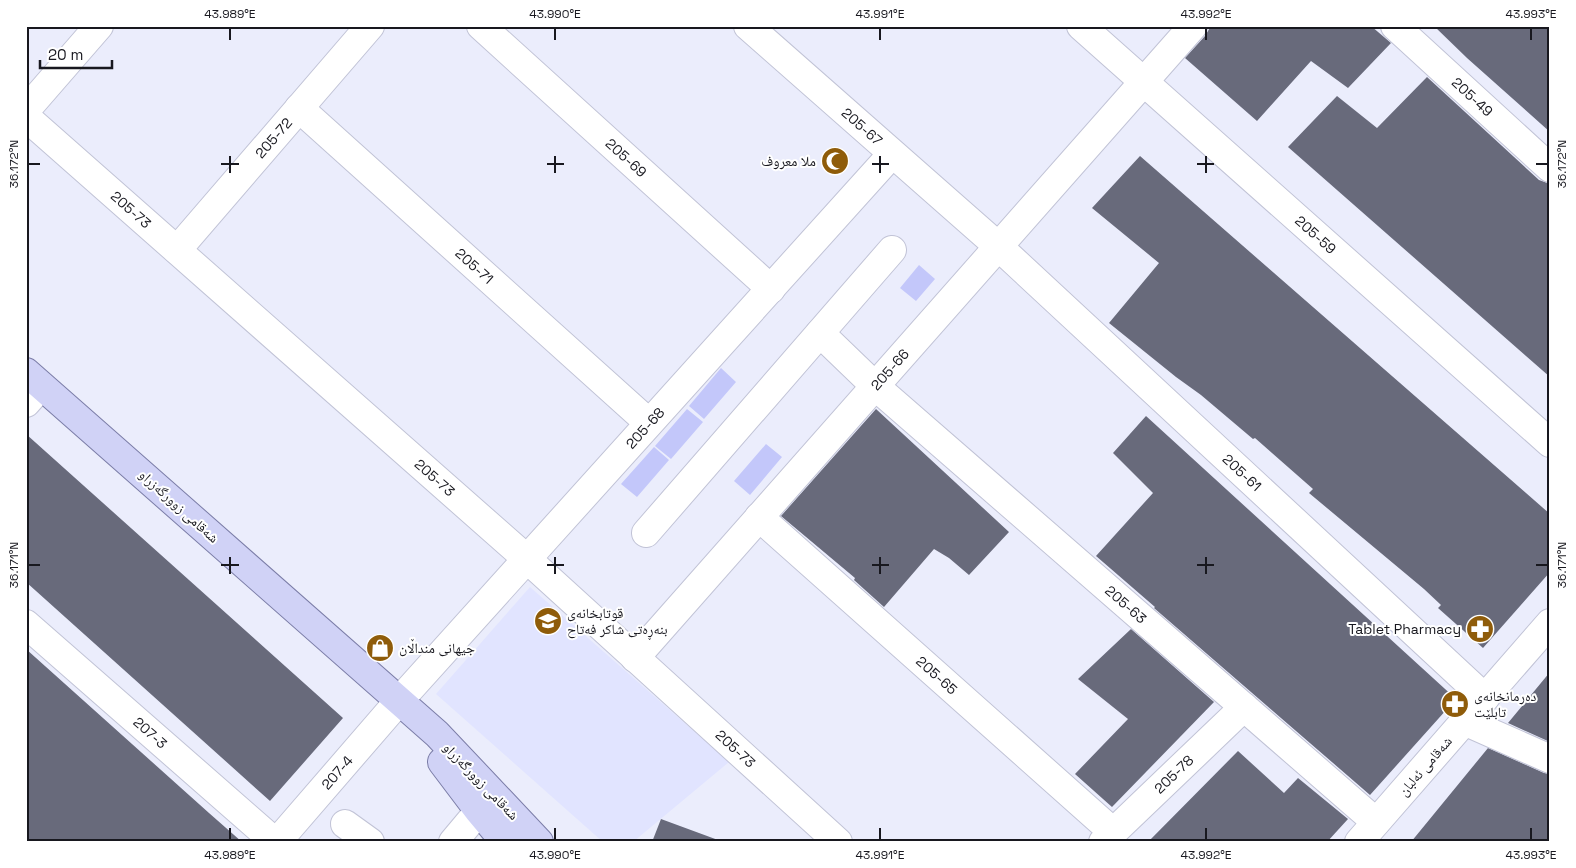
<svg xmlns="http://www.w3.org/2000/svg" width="1576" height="868" viewBox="0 0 1576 868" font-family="'Space Grotesk','Noto Naskh Arabic',sans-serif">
<rect width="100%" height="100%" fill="#ebedfc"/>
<path fill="#e1e4ff" d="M530 587 729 762 633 842H603L436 694Z"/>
<path fill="#c3c7fa" d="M919 265 935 279 916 301 900 288Z
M721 368 736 382 704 419 689 406Z
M687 409 703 422 671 459 655 446Z
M766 444 782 457 750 495 734 481Z
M654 447 669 460 637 497 621 484Z"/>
<path fill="#686a7b" d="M1211 26H1371L1391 43 1348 88 1311 61 1257 121 1185 58 1205 36Z
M1434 26H1550V132L1467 58Z
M1427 77 1539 180 1550 184V377L1288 147 1337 96 1377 128Z
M1140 156 1550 514V572L1483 648 1438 608 1441 605 1424 589 1309 493 1313 489 1255 438 1253 439 1201 395 1176 377 1109 323 1159 263 1092 208Z
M876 409 1009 532 969 575 949 558 934 549 884 607 854 580 855 578 781 516Z
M1146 416 1456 699 1370 795 1154 608 1155 607 1096 556 1153 493 1113 453Z
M26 434 343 718 270 801 26 582Z
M1131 629 1214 702 1112 807 1075 774 1128 719 1078 679Z
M26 649 209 813 242 842H26Z
M1550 672V742L1508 723Z
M1488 748 1544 773 1550 774V842H1411Z
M1238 751 1284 793 1298 778 1348 819 1327 842H1148Z
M661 819 718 840 717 842H652Z"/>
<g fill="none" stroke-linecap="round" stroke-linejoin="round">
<g stroke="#c1c3d6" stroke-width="30">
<g id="minor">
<path id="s1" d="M481 26 771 289"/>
<path id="s2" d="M748 26 999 247 1485 698"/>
<path id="s3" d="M1081 26 1550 443"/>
<path id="s4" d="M1395 26 1550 168"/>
<path id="s5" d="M299 108 649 423"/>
<path d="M26 110 99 26"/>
<path id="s6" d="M26 117 527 559 838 842"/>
<path id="s7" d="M177 250 370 26"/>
<path id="s8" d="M820 333 875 386 1376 822"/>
<path d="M26 403 41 386"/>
<path id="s9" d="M759 517 1113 832"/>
<path d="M646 533 892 250"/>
<path id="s10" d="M26 624 275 842"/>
<path id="s11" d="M635 658 1193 26"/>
<path d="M1464 721 1550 759"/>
<path d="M345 824 370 842"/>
<path id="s12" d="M277 842 398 702 892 154"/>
<path d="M453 842 479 811"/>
<path id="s13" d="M1103 842 1244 707"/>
<path d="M1359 842 1550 623"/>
</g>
</g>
<g stroke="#7b7da7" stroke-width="30">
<path id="major" d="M26 372 437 734 539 842
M442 762 479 811 505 842"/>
</g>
<use href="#minor" stroke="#fff" stroke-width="28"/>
<use href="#major" stroke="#d0d2f6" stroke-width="28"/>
</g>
<path fill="none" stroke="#18181f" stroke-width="2" d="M230 28V40M555 28V40M880 28V40M1206 28V40M1531 28V40M230 156V173M555 156V173M880 156V173M1206 156V173M28 164H40M221 164H239M547 164H564M872 164H889M1197 164H1214M1536 164H1548M230 557V574M555 557V574M880 557V574M1206 557V574M28 565H40M221 565H239M547 565H564M872 565H889M1197 565H1214M1536 565H1548M230 828V840M555 828V840M880 828V840M1206 828V840M1531 828V840"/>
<defs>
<g id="mosque-disc" transform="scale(1.4375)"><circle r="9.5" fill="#8f5c0a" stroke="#fff"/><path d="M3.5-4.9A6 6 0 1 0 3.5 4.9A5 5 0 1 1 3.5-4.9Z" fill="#fff"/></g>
<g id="school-disc" transform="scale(1.4375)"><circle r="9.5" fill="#8f5c0a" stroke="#fff"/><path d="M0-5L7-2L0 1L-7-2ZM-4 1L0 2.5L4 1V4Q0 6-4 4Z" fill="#fff"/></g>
<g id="pharmacy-disc" transform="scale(1.4375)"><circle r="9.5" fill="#8f5c0a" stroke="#fff"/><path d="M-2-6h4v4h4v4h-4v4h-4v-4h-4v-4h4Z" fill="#fff"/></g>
<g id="shop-disc" transform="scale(1.4375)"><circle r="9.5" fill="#8f5c0a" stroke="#fff"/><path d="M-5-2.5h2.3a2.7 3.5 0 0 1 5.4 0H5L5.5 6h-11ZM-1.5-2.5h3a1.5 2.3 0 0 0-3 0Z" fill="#fff"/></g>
</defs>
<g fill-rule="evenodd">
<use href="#mosque-disc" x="835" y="161"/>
<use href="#school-disc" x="548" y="621"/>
<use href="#pharmacy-disc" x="1480" y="629"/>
<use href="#shop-disc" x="380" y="648"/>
<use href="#pharmacy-disc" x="1455" y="704"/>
</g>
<g text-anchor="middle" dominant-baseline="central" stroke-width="4" stroke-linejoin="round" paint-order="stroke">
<g font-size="14" fill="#18181f" stroke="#fff">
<text stroke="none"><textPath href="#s4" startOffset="105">205-49</textPath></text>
<text stroke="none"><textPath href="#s2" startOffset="152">205-67</textPath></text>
<text stroke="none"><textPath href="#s7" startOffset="148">205-72</textPath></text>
<text stroke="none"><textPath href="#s1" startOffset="196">205-69</textPath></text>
<text stroke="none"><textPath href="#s6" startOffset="140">205-73</textPath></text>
<text stroke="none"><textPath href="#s3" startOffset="314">205-59</textPath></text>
<text stroke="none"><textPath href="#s5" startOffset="236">205-71</textPath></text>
<text stroke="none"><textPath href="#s11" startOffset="385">205-66</textPath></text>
<text stroke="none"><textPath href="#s12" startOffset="554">205-68</textPath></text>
<text stroke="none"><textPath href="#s2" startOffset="666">205-61</textPath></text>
<text stroke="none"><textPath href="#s6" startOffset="545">205-73</textPath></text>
<text transform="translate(179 506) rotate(42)">شەقامی زوورگەزراو</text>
<text stroke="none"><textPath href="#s8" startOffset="409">205-63</textPath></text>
<text stroke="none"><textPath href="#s9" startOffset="238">205-65</textPath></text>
<text stroke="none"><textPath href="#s10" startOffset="165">207-3</textPath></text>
<text stroke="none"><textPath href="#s6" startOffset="950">205-73</textPath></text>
<text transform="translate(1425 766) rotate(-49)">شەقامی ئەلبان</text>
<text stroke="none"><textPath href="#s12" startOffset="92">207-4</textPath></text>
<text stroke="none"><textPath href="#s13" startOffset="98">205-78</textPath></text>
<text transform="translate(481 781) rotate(46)">شەقامی زوورگەزراو</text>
</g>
<g font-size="14" fill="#18181f" stroke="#fff" text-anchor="start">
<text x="816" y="161" text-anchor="end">ملا معروف</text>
<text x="567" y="613">قوتابخانەی<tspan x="567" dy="16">بنەڕەتی شاكر فەتاح</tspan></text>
<text x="1461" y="629" text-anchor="end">Tablet Pharmacy</text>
<text x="399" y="648">جیهانی منداڵان</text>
<text x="1474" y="696">دەرمانخانەی<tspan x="1474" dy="16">تابلێت</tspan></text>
</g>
</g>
<rect width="1576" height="868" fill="none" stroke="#ffffff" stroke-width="55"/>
<path d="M40 60v8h72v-8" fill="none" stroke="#18181f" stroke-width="2.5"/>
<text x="48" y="60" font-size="15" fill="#18181f" stroke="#ffffff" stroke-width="4" paint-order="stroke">20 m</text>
<rect x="28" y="28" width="1520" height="812" fill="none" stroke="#18181f" stroke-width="2"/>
<g font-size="12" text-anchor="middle" fill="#18181f">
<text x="230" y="18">43.989°E</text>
<text x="555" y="18">43.990°E</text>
<text x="880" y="18">43.991°E</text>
<text x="1206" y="18">43.992°E</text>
<text x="1531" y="18">43.993°E</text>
<text transform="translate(14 164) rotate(-90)" y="4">36.172°N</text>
<text transform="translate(1562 164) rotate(-90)" y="4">36.172°N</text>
<text transform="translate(14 565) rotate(-90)" y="4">36.171°N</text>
<text transform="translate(1562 565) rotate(-90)" y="4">36.171°N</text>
<text x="230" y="859">43.989°E</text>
<text x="555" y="859">43.990°E</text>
<text x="880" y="859">43.991°E</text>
<text x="1206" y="859">43.992°E</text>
<text x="1531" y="859">43.993°E</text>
</g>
</svg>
